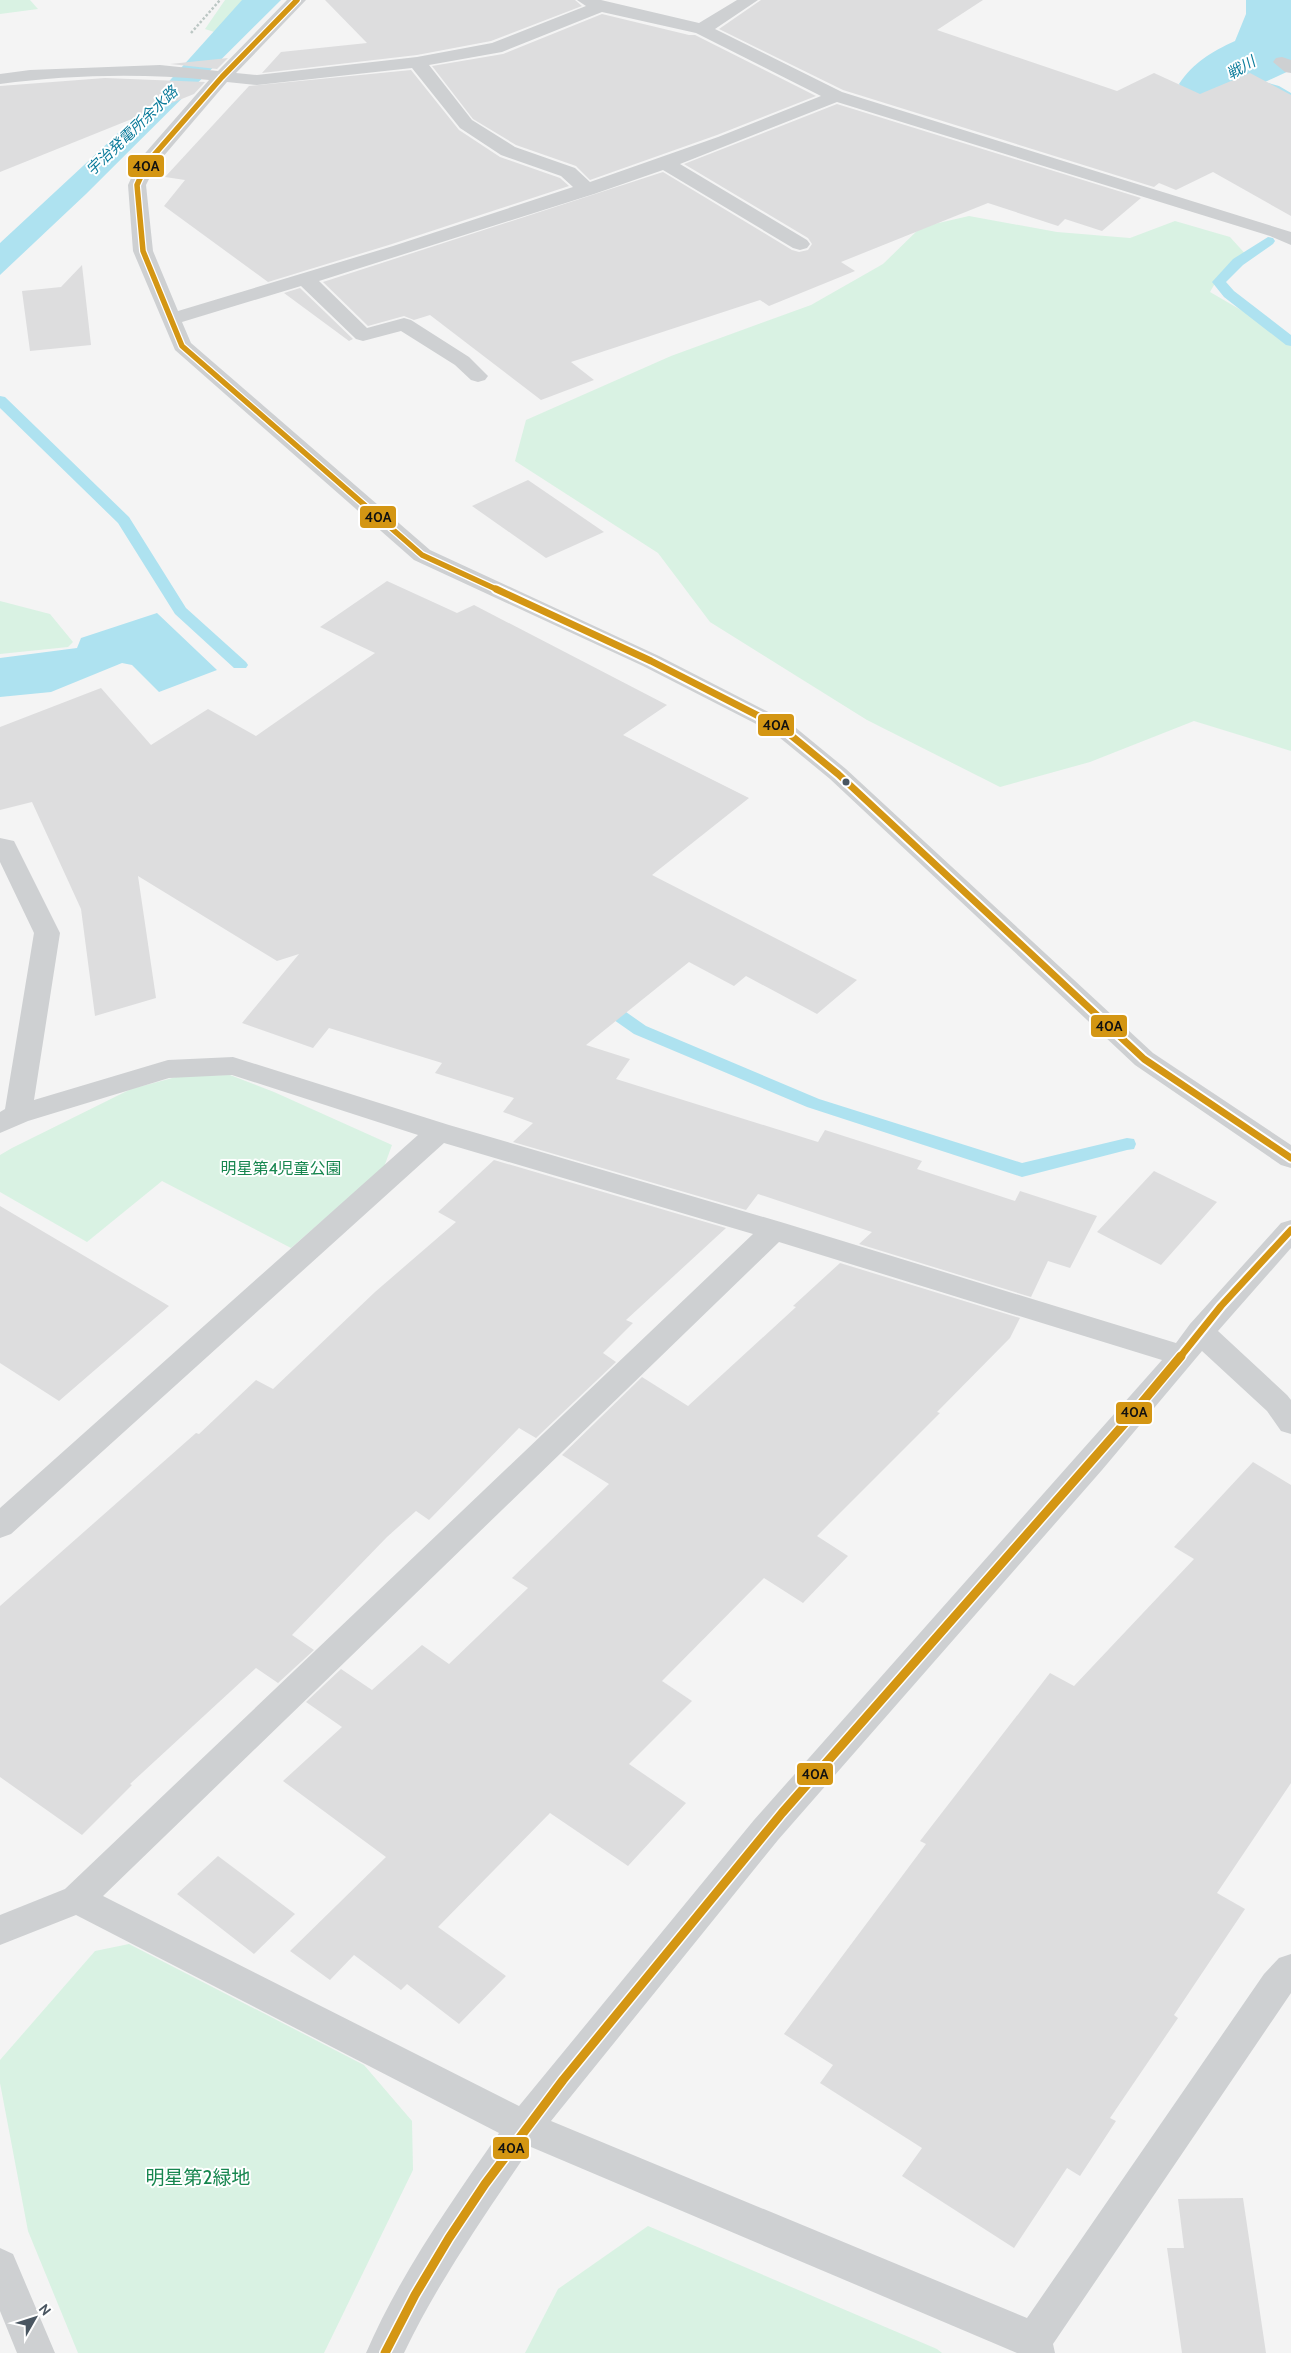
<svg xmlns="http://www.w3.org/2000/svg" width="1291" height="2353" viewBox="0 0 1291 2353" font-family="Cabin,'Noto Sans JP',sans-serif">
<rect width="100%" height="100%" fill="#f4f4f4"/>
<path fill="#d9f2e3" d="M0 0H30L38 9 0 14Z
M225 0H280L239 40 205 29Z
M969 216 1057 232 1130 238 1175 221 1230 237 1249 258 1218 278 1210 292 1291 339V751L1194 721 1090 762 1000 787 867 720 710 622 658 553 515 461 526 420 671 356 811 305 883 264 921 227Z
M0 601 50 614 73 642 68 647 0 654Z
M230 1075 274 1092 392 1145 384 1167 291 1248 162 1181 87 1242 0 1192V1155L12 1148 131 1089 180 1076Z
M129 1944 364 2065 412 2121 413 2170 324 2353H78L28 2231 0 2083V2060L95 1951Z
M648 2226 937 2349 942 2353H525L558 2289Z"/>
<path fill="#aee2f0" d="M242 0H281L86 194 0 275V243L111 140 163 88Z
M157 613 217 670 159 692 132 665 122 663 51 692 0 697V658L77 648 81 638Z"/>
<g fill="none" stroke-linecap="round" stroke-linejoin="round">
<path fill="#aee2f0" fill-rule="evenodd" d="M1268 237 1273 238 1275 241 1273 244 1243 265 1226 282 1234 291 1291 335V346L1286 345 1224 297 1212 282 1233 259Z
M0 396 5 397 129 517 186 608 246 662 248 665 246 668H234L175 614 118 523 0 408Z
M600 996 606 998 646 1026 819 1099 1022 1163 1127 1138 1134 1139 1136 1144 1134 1149 1127 1150 1022 1177 807 1107 634 1034 594 1006 591 1002 594 998Z"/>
<path fill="#aee2f0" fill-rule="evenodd" d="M1246 0H1291V70L1265 82 1279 86 1291 93V148L1264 141 1227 118 1203 111 1190 100 1179 84C1194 62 1211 52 1235 41L1246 14Z"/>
</g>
<path fill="#ddddde" d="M325 0H575L582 6 491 41 417 55 262 73 281 52 367 43Z
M761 0H983L937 30 1117 91 1154 73 1200 94 1250 73 1291 95V216L1213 172 1176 190 1159 183 1154 187 843 90 719 29Z
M602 14 689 35H695L816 96 717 135 590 180 576 166 516 145 473 119 432 66 503 54Z
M228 58 217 69 170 64Z
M411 70 459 130 500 157 560 178 569 186 392 244 268 282 164 206 185 180 165 177 249 86Z
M105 78 205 82 194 94 0 172V86Z
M837 104 1141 198 1102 231 1065 219 1058 226 988 203 841 262 855 271 769 306 760 300 571 362 594 380 541 400 430 315 414 320 404 316 368 326 323 282 663 172 792 250 799 252 808 250 812 244 808 238 684 164Z
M82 265 91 345 30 351 22 291 61 287Z
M300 288 353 339 349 341 284 293Z
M528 480 604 532 546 558 472 506Z
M387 581 457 613 474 605 667 705 623 735 749 798 652 875 857 980 817 1014 746 976 734 986 689 962 586 1045 630 1059 616 1079 818 1142 825 1130 922 1161 917 1169 1015 1201 1020 1191 1097 1216 1070 1268 1048 1261 1031 1297 859 1244 872 1232 758 1194 746 1210 513 1142 533 1123 503 1112 514 1098 435 1073 442 1063 329 1028 313 1048 242 1023 299 954 277 961 138 876 156 998 95 1016 81 909 32 802 0 810V727L101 688 151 745 208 709 256 736 375 653 320 627Z
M494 1160 726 1228 626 1320 633 1323 603 1353 616 1362 536 1438 519 1428 429 1520 416 1511 387 1537 292 1635 314 1650 278 1683 256 1668 130 1784 132 1785 82 1835 0 1777V1606L196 1433 199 1434 256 1380 273 1389 375 1292 456 1222 438 1212Z
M1154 1171 1217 1202 1161 1265 1097 1232Z
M0 1206 169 1306 59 1401 0 1363Z
M840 1263 1020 1318 1010 1338 937 1412 940 1413 817 1536 848 1556 803 1603 764 1578 662 1681 692 1701 629 1764 686 1803 628 1866 550 1813 438 1927 506 1976 459 2024 407 1984 401 1990 354 1955 330 1980 290 1951 386 1857 283 1781 342 1727 306 1702 341 1669 372 1690 422 1645 449 1664 528 1588 512 1578 609 1484 562 1455 642 1377 688 1406 796 1307 793 1306Z
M1253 1462 1291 1485V1783L1217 1893 1245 1909 1174 2015 1178 2018 1110 2118 1116 2121 1080 2176 1067 2168 1014 2248 902 2176 922 2148 820 2083 833 2065 784 2034 926 1844 920 1841 1050 1673 1074 1686 1194 1559 1174 1547Z
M218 1856 295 1914 254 1954 177 1894Z
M1243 2198 1266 2353H1182L1167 2248H1184L1178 2199Z"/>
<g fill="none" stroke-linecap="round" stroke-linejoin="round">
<path stroke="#bcc7c4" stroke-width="2.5" stroke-dasharray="2.5 2" stroke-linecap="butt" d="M191 33 220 0"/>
<path fill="#ced0d2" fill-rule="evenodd" d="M287 0H306L236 73 257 75 417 57 492 43 586 6 577 0H601L699 23 737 0H758L715 29 842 92 1291 232V245L1270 236 837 102 680 164 807 240 810 244 807 248 800 250 793 248 663 170 594 194 319 281 367 328 404 318 411 320 469 357 488 376 485 380 478 382 471 380 455 365 401 331 363 341 356 339 301 286 182 322 191 343 430 550 659 656 790 723 846 769 1153 1053 1291 1145V1168L1281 1165 1135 1065 830 779 774 733 643 666 414 560 175 350 133 251 128 185 140 159 209 80C140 73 69 75 0 84V74L30 70 160 65 218 71ZM602 12 696 33 821 96 718 137 590 182 575 168 515 147 472 120 429 65 502 52ZM412 68 460 128 501 155 561 176 573 187 393 246 178 311 153 251 146 185 156 165 227 82 257 85Z
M1282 57 1291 60V73L1285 72 1273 62 1276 58Z
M0 838 14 841 60 933 34 1100 168 1060 233 1057 449 1125 784 1223 1176 1343 1190 1324 1281 1223 1291 1220V1248L1218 1331 1287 1395 1291 1400V1434L1281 1431 1267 1411 1202 1351 1102 1470 778 1840 551 2121 1027 2318 1264 1974 1279 1958 1291 1954V1993L1053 2344 1055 2353H1017L531 2147C486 2213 439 2280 404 2353H366C400 2274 451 2203 499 2133L76 1915 0 1945V1915L65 1889 753 1234 444 1143 11 1534 0 1538V1508L418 1135 232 1075 169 1078 28 1121 0 1133V1112L5 1109 34 933 0 862ZM779 1242 1162 1360 754 1820 519 2106 103 1896Z
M0 2248 13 2254 55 2353H17L0 2311Z"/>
<g stroke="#fff" stroke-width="8">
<path id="bus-1-far2" d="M297 0 222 77 147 163 137 185 143 251 182 346 422 555 498 590"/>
</g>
<g stroke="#fff" stroke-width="11">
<path id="bus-1-far1" d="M496 589 651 661 782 728 838 774 1144 1059 1291 1158
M1180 1357 1221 1306 1291 1230"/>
</g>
<g stroke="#fff" stroke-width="12">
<path id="bus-1" d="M385 2353 415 2295 449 2238 485 2184 563 2080 782 1813 1124 1424 1181 1356"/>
</g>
<use href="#bus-1-far2" stroke="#d49613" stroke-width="5.5"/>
<use href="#bus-1-far1" stroke="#d49613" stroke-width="7"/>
<use href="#bus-1" stroke="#d49613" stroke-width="9"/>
</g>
<circle fill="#4a5661" stroke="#fff" stroke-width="2" cx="846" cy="782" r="4.5"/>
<g text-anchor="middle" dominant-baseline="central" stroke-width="4" stroke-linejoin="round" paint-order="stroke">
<g font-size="15" font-style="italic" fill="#0c7c9b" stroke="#fff">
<text transform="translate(1241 68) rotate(-30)">戦川</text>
<text transform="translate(132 131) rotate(-44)">宇治発電所余水路</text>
</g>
<g font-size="16" fill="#17864f" stroke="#fff">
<text x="281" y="1168">明星第4児童公園</text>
</g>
<g font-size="19" fill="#17864f" stroke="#fff">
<text x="198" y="2177">明星第2緑地</text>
</g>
</g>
<g stroke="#fff" stroke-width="2">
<rect x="127" y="154" width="38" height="24" rx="5" fill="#d49613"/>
<rect x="359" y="505" width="38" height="24" rx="5" fill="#d49613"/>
<rect x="757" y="713" width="38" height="24" rx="5" fill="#d49613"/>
<rect x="1090" y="1014" width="38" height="24" rx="5" fill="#d49613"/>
<rect x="1115" y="1401" width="38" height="24" rx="5" fill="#d49613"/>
<rect x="796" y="1762" width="38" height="24" rx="5" fill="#d49613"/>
<rect x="492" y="2136" width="38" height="24" rx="5" fill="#d49613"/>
</g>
<g font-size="14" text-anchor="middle" font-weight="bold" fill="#111">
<text x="146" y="171">40A</text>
<text x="378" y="522">40A</text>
<text x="776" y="730">40A</text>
<text x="1109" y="1031">40A</text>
<text x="1134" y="1417">40A</text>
<text x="815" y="1779">40A</text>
<text x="511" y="2153">40A</text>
</g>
<g transform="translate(35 2318) rotate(51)" stroke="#ffffff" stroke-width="4" paint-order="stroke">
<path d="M0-4L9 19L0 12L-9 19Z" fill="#4a5661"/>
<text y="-8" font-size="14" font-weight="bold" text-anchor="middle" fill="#4a5661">N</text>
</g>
</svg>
